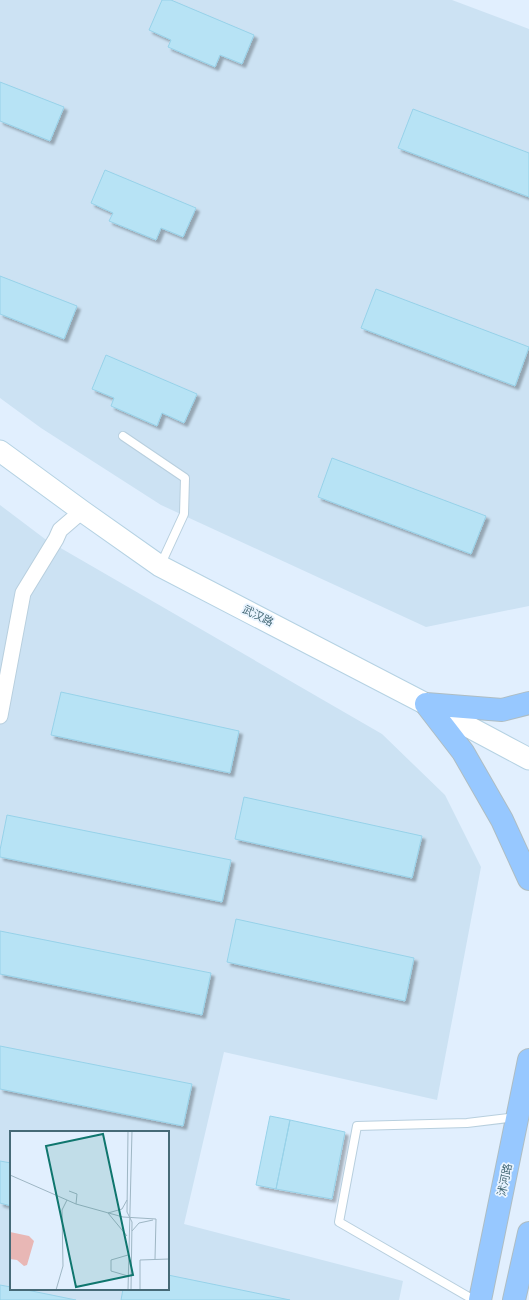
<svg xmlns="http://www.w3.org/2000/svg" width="529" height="1300" viewBox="0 0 529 1300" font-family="'Sofia Sans Condensed','Noto Sans SC',sans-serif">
<defs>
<filter id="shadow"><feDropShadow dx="3.5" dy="3.5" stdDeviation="1" flood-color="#0004"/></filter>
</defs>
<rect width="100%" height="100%" fill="#e1effe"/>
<path fill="#cce2f3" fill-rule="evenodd" d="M0 0H452L529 29V606L426 627 161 505 41 428 0 398Z
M0 505 45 539 382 734 445 795 481 867 437 1100 224 1052 184 1224 403 1281 399 1300H0ZM11 1132H168V1289H11Z"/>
<path fill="#b7e3f5" stroke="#97d2e9" filter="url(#shadow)" d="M162 0H171L254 35 242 64 220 55 215 67 168 47 171 40 149 30Z
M0 82 64 107 50 141 0 121Z
M413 109 529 153V197L398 148Z
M105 170 196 208 183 237 161 228 156 240 109 221 113 213 91 203Z
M0 276 77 306 64 339 0 314Z
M376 289 529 347 515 386 361 328Z
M106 355 197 394 184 423 162 413 157 426 111 406 114 398 92 389Z
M332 458 486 516 471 554 318 497Z
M61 692 239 731 230 773 51 735Z
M244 797 422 836 412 878 235 839Z
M7 815 231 860 222 902 0 857V850Z
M236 919 414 958 405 1001 227 962Z
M0 931 211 973 202 1015 0 974Z
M0 1046 192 1084 183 1126 0 1089Z
M270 1116 290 1120 276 1189 256 1185Z
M290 1120 345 1132 332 1199 276 1189Z
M0 1161 11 1163V1206L0 1203Z
M168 1275 290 1300H121L123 1289H168Z
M0 1285 11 1287V1289H22L76 1300H0Z"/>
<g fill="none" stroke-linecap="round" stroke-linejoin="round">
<g stroke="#b8cfde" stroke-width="10">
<path id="lane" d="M123 436 185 478 184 514 160 566
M474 1300 339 1222 357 1126 467 1123 517 1117"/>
</g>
<g stroke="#b8cfde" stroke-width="17">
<path id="street" d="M0 716 23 593 56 539 60 530 82 511"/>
</g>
<g stroke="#b5d2e3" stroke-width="23">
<path id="secondary" d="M0 451 82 511 160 566 426 704 529 759"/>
</g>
<g stroke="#aebdc3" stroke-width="24">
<path id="primary" d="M426 704 463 752 502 820 529 879
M426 704 502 710 529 703
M480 1300 529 1060
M514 1300 529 1233"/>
</g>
<use href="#lane" stroke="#fff" stroke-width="8"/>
<use href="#street" stroke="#fff" stroke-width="15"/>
<use href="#secondary" stroke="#fff" stroke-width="21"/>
<use href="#primary" stroke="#97c8ff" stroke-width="22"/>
</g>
<g text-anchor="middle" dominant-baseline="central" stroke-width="3.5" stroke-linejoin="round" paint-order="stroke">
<g font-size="11" fill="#466a77" stroke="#e9f4ff">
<text transform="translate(258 616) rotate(27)">武汉路</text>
<text transform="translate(505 1180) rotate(-78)">沭河路</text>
</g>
</g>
<g transform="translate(10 1131)">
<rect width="159" height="159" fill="#e1effe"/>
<path d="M0 101 19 105 24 110 17 134 14 135 7 129 0 128Z" fill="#e8b7b5"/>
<path fill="none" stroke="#9eb6c4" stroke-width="1" d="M118 0 117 81 122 91 121 159M0 44 66 73 113 86 146 88M59 60 67 63 66 73M98 82 117 105M98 82 112 78 117 69M122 100 129 92 143 89M118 124 101 129V140L118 145M145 128 146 88M46 159 53 135 52 79 57 69M118 159 122 0M130 159V129L159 128"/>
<path fill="#0f766e" fill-opacity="0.15" stroke="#0f766e" stroke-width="2" d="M93 3 123 144 66 156 36 15Z"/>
<rect width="159" height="159" fill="none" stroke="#466a77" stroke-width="2"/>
</g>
</svg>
